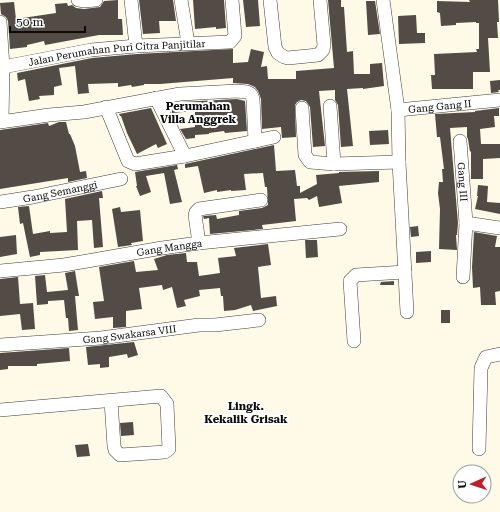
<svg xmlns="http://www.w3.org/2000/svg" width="500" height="512" viewBox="0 0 500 512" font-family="'Roboto Serif',serif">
<rect width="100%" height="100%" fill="#fffae7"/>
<path fill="#534b46" d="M118 0V19H122L123 35H99L45 45 44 41 27 45V47L10 49 8 21 6 17 1 14 0 3 14 2 16 19 56 13 55 4 67 3 68 6 72 5 76 8 84 9 100 7 104 1Z
M139 0H173L176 21H159L160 33 143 34Z
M193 0H224L226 28 216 29V27L195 29Z
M243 0H258L260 26 246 27Z
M328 0H341V7H344L347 52 353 51 354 74H370V64L382 63 384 86 363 89V88L347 89 353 146 341 147 338 105 335 100V90L319 91 325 146 313 147 310 107 306 101 301 100 297 102 295 105 296 137 282 138 281 127 262 129 261 99 258 91 255 87 248 84 233 83V78L160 84H144V85L132 87 131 85 118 87V83L88 84 89 93 78 94 75 66 59 68 62 85 54 87V95L39 96 40 99 29 101 25 79 18 81 17 73 92 58 137 54 233 49V63L248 62 251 49 264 52 261 67 267 66 268 79H296V71L334 68Z
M469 0H498L499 22H497L498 38H488L490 72H473V89H432L431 75H435L434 54 477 52 476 49H479V23H476V22L456 23V25L441 26 440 13 437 12V1L470 2Z
M366 1H375L380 34 368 35Z
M416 15 417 33H425V43L399 44 398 16Z
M500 80V90H498L499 92 491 93 490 81Z
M237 99 245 101 247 131 225 133 224 131 209 133V134L195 135V138L186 139 180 129 195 127V111L172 113V112L171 104 181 102Z
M151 108 167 144 158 148 156 144 137 154 127 133 121 116H120L119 114Z
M499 108V116H494L495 127 480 129 481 144H500V158L483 159V179H471V151L470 152 468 139 467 137V127L450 128 458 223 457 235H456L457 250 439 249 440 209 438 193 439 182H443L442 169H444L440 137H437L435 114 475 112V111Z
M59 122H66L69 134H70L75 146 80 172 86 171 87 178 68 182V178L0 189V130L48 123 49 126Z
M388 130 389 144 370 145 369 131Z
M274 145 276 171 295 170 297 186H300V193L317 184 316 175 339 173V172L379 171V182L339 186 342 203 319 207 317 196 309 200 307 198 294 199 296 221 262 225 263 229 210 234 209 218 204 219 203 216 216 215 217 219 239 215V211L262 208 268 205 267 187H265L263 173 244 174 246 190 231 191V190L217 192V190L204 193 198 166 185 168V164Z
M177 165 178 169 174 170 182 202 170 204 164 173 146 176 151 192 140 196 136 186H137L135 172Z
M478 185 488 186 487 202 500 203V214L475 209 478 196H477Z
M102 191 103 198H99L103 247 94 248 92 220 77 221 78 250 40 252V255L30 257 23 223 20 224 18 207 29 206 33 234 50 231V233L67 232 65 199Z
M120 207 121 212 140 210 143 241 131 243 132 245 118 247 112 209Z
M418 226 419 236 411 237 410 227Z
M474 232 497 236 495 247H500V291L495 292 496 305H481L480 287 473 288 472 267Z
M16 235 17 254 0 257V237Z
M305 240H317L318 257 306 258Z
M268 244 271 265 258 267 261 298 276 296 277 306 253 311 251 305 235 310 224 311 223 296H221L220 288 199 290 200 296 184 300 186 306 177 308 172 287 163 290 162 285 139 288 142 309 126 311V327L113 328V317L95 319 93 302 104 301 99 267 134 261 136 272 158 270 154 259 167 255 186 253 187 262H197L199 276 220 273 218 258 236 256 234 248Z
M431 251V262L416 263V252Z
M75 271 79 296H75L78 330 69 331 68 318H66L64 300 48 301V304L37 305 35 276 45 275 47 292 68 290 65 273Z
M18 277 20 304 33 303 35 329 22 330 20 314 0 316V279Z
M394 281V285H380L381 282Z
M441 310H450V323H441Z
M134 342 138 355 128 358 127 354 109 357V367L100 368V364L88 365 86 347Z
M69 348 70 361 37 364V366H8V369L0 370V353Z
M133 422 134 435 121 436 120 423Z
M88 444 90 456 77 457 75 445Z"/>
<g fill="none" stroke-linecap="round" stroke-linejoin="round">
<g stroke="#3d3d3d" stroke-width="14">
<g id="minor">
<path d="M78 0 83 1 96 0"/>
<path d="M131 0 136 46"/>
<path d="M181 0 188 43"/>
<path d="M270 0 275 47 278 53 284 57 288 58 318 55 323 50 324 45 320 0"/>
<path id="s1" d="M383 0 398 110 500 100"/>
<path d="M0 22 3 67 2 121"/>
<path id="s2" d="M3 67 91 50 136 46 230 42 235 36 232 0"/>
<path d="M156 98 185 156"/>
<path d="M330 106 334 164"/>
<path d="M106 107 128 161 135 164 185 156 274 137"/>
<path d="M302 108 305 155 310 162 334 164 399 162"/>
<path d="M398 110 399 162 407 312"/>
<path d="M0 122 49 115 84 112 180 94 237 91 247 92 251 94 253 99 255 141"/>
<path id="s3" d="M460 141 466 223 463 277"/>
<path id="s4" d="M0 202 33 197 121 179"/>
<path d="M466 223 500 228"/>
<path d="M199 243 195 215 196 212 199 209 261 200"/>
<path id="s5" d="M0 271 64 265 162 248 199 243 340 229"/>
<path d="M354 341 350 281 356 275 405 272"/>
<path id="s6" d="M0 345 101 338 199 325H215L259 320"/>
<path d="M0 410 161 396 167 404 169 449 165 452 120 455 115 450 114 446 111 401"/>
<path d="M479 449 481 368 486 357 500 354"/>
</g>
</g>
<use href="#minor" stroke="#fff" stroke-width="13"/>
</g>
<g text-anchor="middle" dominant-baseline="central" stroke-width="4" stroke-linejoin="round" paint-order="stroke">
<g font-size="10" fill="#0a0a0a" stroke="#fff">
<text stroke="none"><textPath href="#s2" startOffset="115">Jalan Perumahan Puri Citra Panjitilar</textPath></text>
<text stroke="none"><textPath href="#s1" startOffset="153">Gang Gang II</textPath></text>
<text stroke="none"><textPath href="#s3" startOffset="41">Gang III</textPath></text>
<text stroke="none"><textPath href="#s4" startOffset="61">Gang Semanggi</textPath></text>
<text stroke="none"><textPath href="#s5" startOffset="171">Gang Mangga</textPath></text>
<text stroke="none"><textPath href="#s6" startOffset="130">Gang Swakarsa VIII</textPath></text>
</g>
<g font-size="11" font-weight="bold" fill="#0a0a0a" stroke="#fff">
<text x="198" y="106">Perumahan<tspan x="198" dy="13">Villa Anggrek</tspan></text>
<text x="246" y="406">Lingk.<tspan x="246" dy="13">Kekalik Grisak</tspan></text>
</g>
</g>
<g transform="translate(472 484) rotate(267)"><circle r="19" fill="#ffffff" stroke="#9d9d9d"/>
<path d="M0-3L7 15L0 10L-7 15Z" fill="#be1f2b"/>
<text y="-6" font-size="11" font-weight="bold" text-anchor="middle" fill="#0a0a0a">U</text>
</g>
<path d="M10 26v6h75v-6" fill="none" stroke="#0a0a0a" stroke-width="2"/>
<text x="16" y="26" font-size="12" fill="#0a0a0a" stroke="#ffffff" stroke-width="3" paint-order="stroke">50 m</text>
</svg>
